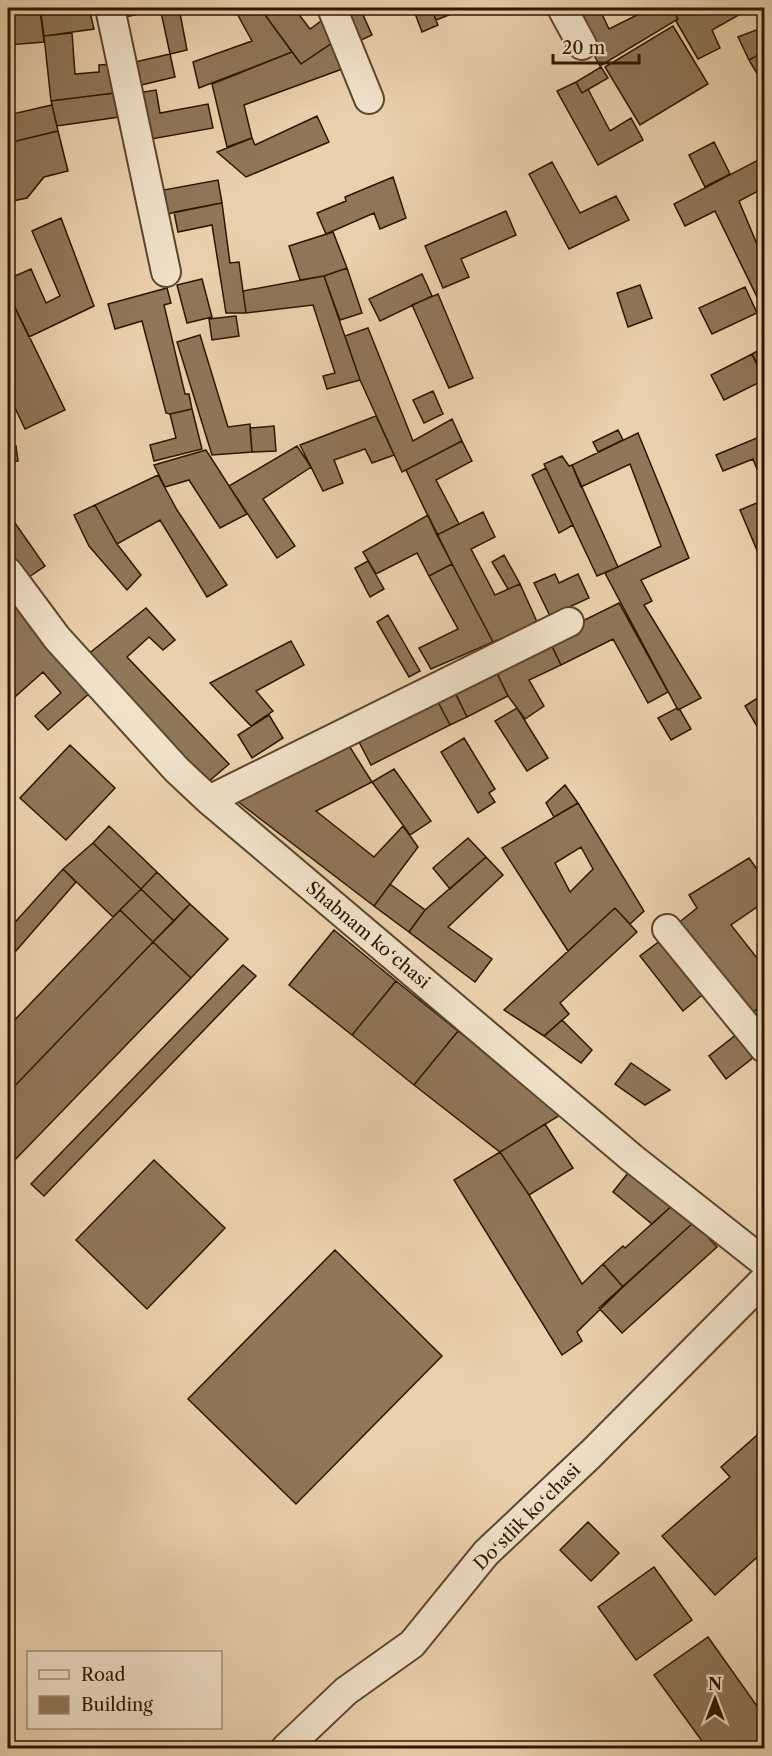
<svg xmlns="http://www.w3.org/2000/svg" width="772" height="1756" viewBox="0 0 772 1756" font-family="'Libre Caslon Text',serif">
<rect width="100%" height="100%" fill="#ead1ad"/>
<filter id="stains"><feTurbulence type="fractalNoise" baseFrequency=".00333" numOctaves="4"/><feColorMatrix values="0 0 0 0 .2 0 0 0 0 .09 0 0 0 0 .02 0 0 0 .5 -.17"/></filter>
<radialGradient id="worn" r=".72"><stop offset=".6" stop-color="#630" stop-opacity="0"/><stop offset="1" stop-color="#630" stop-opacity=".3"/></radialGradient>
<path fill="#8f775a" stroke="#2c1600" stroke-width="1.5" fill-rule="evenodd" d="M73 8H89L94 29 44 36 41 14Z
M117 8H166L120 18Z
M179 8 187 50 170 54 161 12Z
M234 8H260L292 52 199 88 193 62 252 41Z
M260 8H294L310 29 331 14 341 37 301 64Z
M337 8H360L372 35 353 44Z
M413 8H431L438 25 422 32Z
M431 8H467L436 20Z
M568 8H599L609 29 651 8H672L678 19 600 66Z
M687 8H751L712 30 720 48 698 59 676 21 678 19 675 14Z
M40 10 44 42 8 45V14Z
M673 26 708 84 640 125 605 67Z
M764 27V52L749 60 738 37Z
M72 33 75 74 99 72V65L117 64 122 92 51 101 44 36Z
M341 37 353 65 244 105 252 138 227 147 212 84 292 52 301 64Z
M764 52V74L759 77 749 60Z
M170 54 175 77 141 85 135 62Z
M601 67 608 78 582 93 576 82Z
M576 82 582 93 588 89 610 131 631 118 643 140 598 165 557 91Z
M156 90 160 113 208 104 213 128 146 140 137 93Z
M122 92 126 116 57 126 51 101Z
M52 105 58 131 8 143V115Z
M317 116 329 142 246 177 217 152 252 138 255 145Z
M58 131 68 171 44 177 27 198 8 202V143Z
M714 142 730 174 705 187 689 155Z
M764 157V188L739 201 764 261V301L760 303 715 211 685 226 674 204Z
M552 162 580 213 616 196 629 220 569 249 529 174Z
M393 177 406 218 380 229 374 213 326 234 317 213 346 201 345 197Z
M218 180 222 203 162 215 158 191Z
M222 203 230 263 239 262 246 313H226L212 225 178 232 174 212Z
M506 211 516 235 461 259 469 277 443 288 425 246Z
M61 218 94 306 29 337 8 293V279L31 269 46 303 60 296 32 231Z
M8 225 14 249 8 251Z
M333 232 347 268 324 276 300 280 289 246Z
M347 268 362 313 340 320 324 276Z
M422 274 432 296 380 321 369 299Z
M324 276 360 380 327 389 323 376 335 373 313 305 246 313 243 291Z
M202 279 212 317 187 323 177 285Z
M640 285 652 318 628 327 617 293Z
M745 287 757 313 712 334 699 308Z
M167 288 171 303 164 305 185 394H189L192 409 170 414 166 413 142 321 115 329 108 304Z
M8 293 65 410 25 429 8 393Z
M438 294 473 378 449 388 412 305Z
M236 316 239 336 212 340 209 319Z
M368 328 413 441 452 419 462 441 402 472 360 380 345 336Z
M200 335 228 427 250 424 252 452 212 455 177 342Z
M764 347V376L752 354Z
M752 354 764 380 724 400 711 375Z
M433 391 443 414 424 423 413 400Z
M192 409 202 449 154 461 150 445 176 438 170 414Z
M376 416 394 455 372 463 365 449 334 460 343 483 323 491 300 445Z
M274 426 276 451 252 452 250 428Z
M618 430 623 440 598 452 593 442Z
M638 433 689 558 641 580 652 601 644 605 701 698 678 710 605 573 661 546 630 464 581 487 572 465Z
M764 435V487L753 459 723 471 716 455Z
M462 441 472 461 436 480 459 524 437 535 406 470Z
M16 446 18 461 8 463V448Z
M297 446 311 467 263 499 295 546 277 558 229 486Z
M206 450 247 514 220 528 189 480 165 487 154 465Z
M562 456 569 466 572 465 618 567 597 576 544 464Z
M546 468 573 525 559 533 532 475Z
M158 475 177 510 227 585 207 597 160 520 117 544 95 505Z
M764 500V567L740 510Z
M95 505 117 544 141 575 127 590 89 546 74 515Z
M483 512 495 537 471 549 495 595 520 584 538 624 493 642 437 535Z
M8 513 45 566 26 579 8 554Z
M428 515 452 564 429 576 417 553 376 574 363 552Z
M504 555 520 584 508 589 492 562Z
M368 561 384 589 370 597 355 568Z
M452 564 493 642 431 669 419 648 458 629 429 576Z
M555 574 559 583 578 574 589 598 550 616 534 583Z
M8 596 44 642 92 691 48 730 35 716 61 693 43 672 8 703Z
M619 603 668 692 648 703 613 639 561 665 548 638Z
M146 608 175 640 163 650 149 637 127 657 229 764 207 783 87 655Z
M388 615 420 671 409 677 377 622Z
M548 638 561 665 529 680 544 706 525 719 508 696 492 663Z
M291 641 304 665 256 691 273 711 251 726 210 683Z
M495 669 508 696 467 717 454 690Z
M451 685 467 717 450 725 434 694Z
M764 694V738L745 706Z
M436 698 450 725 371 765 357 738Z
M517 708 548 758 527 771 495 721Z
M677 708 680 710 691 729 671 740 658 718Z
M269 715 283 738 252 758 238 735Z
M464 738 495 789 489 793 495 802 478 813 441 752Z
M346 741 372 782 316 811 374 857 403 826 418 847 374 906 233 798Z
M70 745 115 788 66 840 20 798Z
M394 769 431 821 410 835 372 782Z
M565 785 578 803 554 817 546 803Z
M578 803 644 911 630 924 615 908 568 951 502 848ZM581 847 593 869 570 892 555 863Z
M109 826 157 872 141 889 93 843Z
M468 838 486 857 450 889 433 868Z
M93 843 141 889 113 917 63 869Z
M486 857 503 875 448 927 492 959 475 982 409 932 425 910Z
M749 858 759 872 764 868V906L763 903 731 925 764 967V1003L751 1014 677 924 697 908 689 895Z
M63 869 76 882 8 960V930Z
M157 872 190 904 174 921 141 889Z
M390 884 425 910 409 932 374 906Z
M141 889 174 921 153 942 120 910Z
M190 904 228 939 191 978 153 942Z
M615 908 637 932 560 1003 569 1014 544 1036 504 1010Z
M120 910 153 942 8 1093V1027Z
M334 930 396 981 352 1035 289 985Z
M665 937 707 991 683 1011 640 956Z
M153 942 191 978 11 1164 8 1161V1093Z
M243 965 256 976 44 1196 31 1184Z
M396 981 458 1031 414 1085 352 1035Z
M764 1003V1031L751 1014Z
M562 1020 592 1050 581 1063 544 1036Z
M458 1031 565 1112 500 1152 414 1085Z
M737 1034 754 1057 726 1079 709 1056Z
M631 1063 670 1090 645 1105 615 1084Z
M545 1124 573 1168 529 1195 500 1152Z
M500 1152 529 1195 582 1284 603 1264 623 1287 577 1332 582 1341 562 1355 454 1180Z
M154 1160 225 1228 147 1309 76 1240Z
M632 1168 676 1202 652 1224 613 1192Z
M676 1202 694 1222 623 1287 603 1264 623 1246 625 1248Z
M694 1222 717 1247 622 1333 599 1308Z
M335 1250 442 1356 296 1504 188 1399Z
M764 1429V1502L758 1508 764 1515V1551L715 1595 662 1536 730 1477 721 1467Z
M588 1522 619 1553 591 1581 560 1550Z
M654 1567 692 1620 636 1660 598 1607Z
M708 1637 764 1716V1748H707L654 1675Z"/>
<g fill="none" stroke-linecap="round" stroke-linejoin="round">
<g stroke="#5c452b" stroke-width="32">
<path id="minor" d="M110 8 166 272
M332 8 369 99
M562 8 582 45
M8 572 57 638 176 769 209 800 632 1158 764 1262
M209 800 569 622
M667 929 764 1048
M286 1748 346 1691 412 1644 486 1553 591 1454 764 1280"/>
</g>
<use href="#minor" stroke="#f1e1ca" stroke-width="28"/>
</g>
<g text-anchor="middle" dominant-baseline="central" stroke-width="6" stroke-linejoin="round" paint-order="stroke">
<g font-size="18" fill="#2c1600" stroke="#f1e1ca">
<text transform="translate(368 935) rotate(40)">Shabnam koʻchasi</text>
<text transform="translate(527 1517) rotate(-45)">Doʻstlik koʻchasi</text>
</g>
</g>
<rect width="772" height="1756" fill="none" stroke="#ead1ad" stroke-width="30"/>
<rect x="9" y="9" width="754" height="1738" fill="none" stroke="#2c1600" stroke-width="3"/>
<rect x="15" y="15" width="742" height="1726" fill="none" stroke="#2c1600" stroke-width="1.5"/>
<rect x="27" y="1651" width="195" height="78" fill="#f1e1ca" stroke="#a29079" stroke-width="1.5"/>
<rect x="39" y="1670" width="30" height="9" fill="#f1e1ca" stroke="#a29079" stroke-width="1.5"/>
<text x="81" y="1681" font-size="18" fill="#2c1600">Road</text>
<rect x="39" y="1696" width="30" height="18" fill="#8f775a" stroke="#a29079" stroke-width="1.5"/>
<text x="81" y="1711" font-size="18" fill="#2c1600">Building</text>
<g transform="translate(715 1699)" stroke="#f1e1ca" stroke-width="4.5" paint-order="stroke">
<path d="M0-4.5L10 22L0 15L-10 22Z" fill="#2c1600"/>
<text y="-9" font-size="16" font-weight="bold" text-anchor="middle" fill="#2c1600">N</text>
</g>
<path d="M553 54v9h86v-9" fill="none" stroke="#2c1600" stroke-width="3"/>
<text x="562" y="54" font-size="18" fill="#2c1600" stroke="#f1e1ca" stroke-width="4.5" paint-order="stroke">20 m</text>
<rect width="100%" height="100%" filter="url(#stains)"/>
<rect width="100%" height="100%" fill="url(#worn)"/>
</svg>
